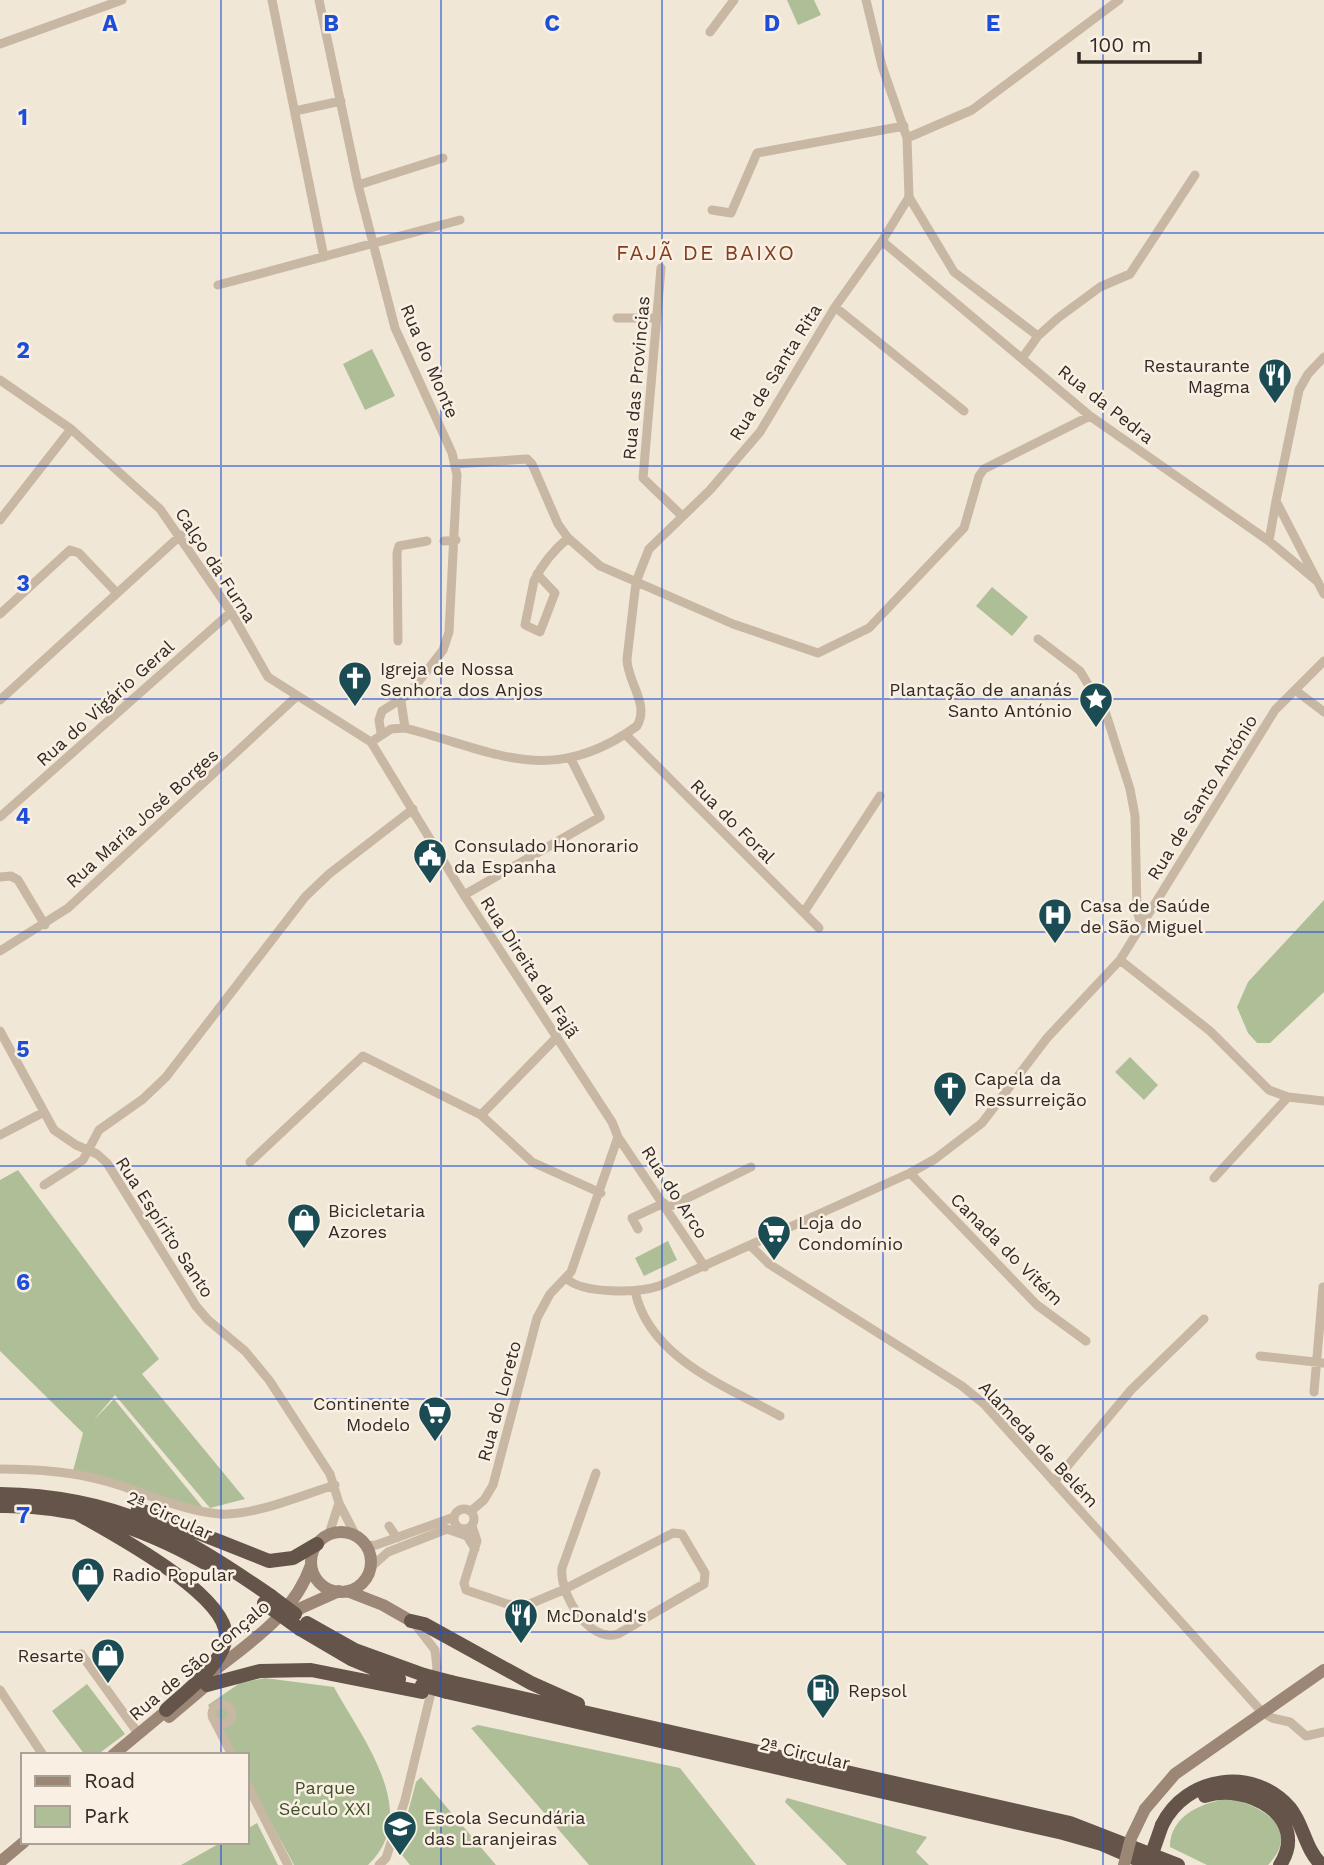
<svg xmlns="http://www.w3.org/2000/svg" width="1324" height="1865" viewBox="0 0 1324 1865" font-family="'Work Sans',sans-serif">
<rect width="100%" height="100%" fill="#f1e7d7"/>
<path fill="#aebf97" d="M787 0H814L821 15 798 25Z
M372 349 395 396 365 410 343 364Z
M992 587 1028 617 1012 636 976 606Z
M1324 900V992L1270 1043H1257L1248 1033 1237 1007 1248 982Z
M1130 1057 1158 1085 1144 1100 1115 1072Z
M18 1170 159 1359 142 1374 245 1499 210 1508 115 1395 93 1421 114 1399 204 1509 73 1471 83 1433 0 1351V1180Z
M668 1241 677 1260 644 1276 635 1258Z
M265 1678 334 1687C361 1737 423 1813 368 1865H294L247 1778V1755H234L208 1705 240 1683Z
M87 1684 125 1734 97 1755H85L52 1711Z
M478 1725 680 1768 756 1865H589L471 1728Z
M421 1777 496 1865H410L398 1850 416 1782Z
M787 1798 927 1837 916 1852 929 1865H847L785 1802Z
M1231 1799C1263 1806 1302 1830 1268 1865H1207L1170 1847C1170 1815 1204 1801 1231 1799Z
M257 1823 278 1865H181L222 1842H247V1829Z"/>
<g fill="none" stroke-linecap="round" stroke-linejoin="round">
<path stroke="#c8b7a3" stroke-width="9" d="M272 0 324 257
M319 0 358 185 395 328 452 453 457 475 449 632 443 650 409 694 382 711 379 720 381 733
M710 32 734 0
M0 44 122 0
M295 111 341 101
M907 138 972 110 1119 0
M358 185 443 158
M909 197 954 272 1038 336
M712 210 731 213 757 153 904 126
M882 241 1090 416 1269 541 1318 582
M661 268 643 478 682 516
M218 285 460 220
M835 307 964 411
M617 318H656
M1023 357 1038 336 1058 318 1100 287 1130 274 1195 175
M0 380 71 429 160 509 231 612 268 677 371 742
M456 464 527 459 532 464 558 524 568 538 600 566 733 624 818 653 869 628 964 528 979 476 984 469 1090 416
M1276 501 1299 390 1308 374 1324 357
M0 520 71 429
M444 541 456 540
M1269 541 1276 501 1324 594
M537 574 555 593 540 632 525 625 534 581C542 564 554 550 568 538
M0 614 70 550 79 553 116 592
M1038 639 1080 671 1106 714 1130 789 1135 816 1137 911 1141 924
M398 641 397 553 399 546 427 541
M1295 690 1324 712
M0 700 181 535
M401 701 405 728
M625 734 819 928
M371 742 391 729 405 728C495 751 550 789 637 726 650 704 627 682 627 659L636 582 649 549 710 490 760 432 835 307 882 241 909 197 907 138 882 66 866 0
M371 742 464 895 612 1122 618 1137 571 1272 550 1294 537 1318 493 1485 484 1500 471 1511
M0 817 231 612
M0 877 11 876 18 880 45 925
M464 895 600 817 571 759
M804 912 880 796
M0 951 68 908 296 697
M1120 960 1210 1031 1269 1090 1288 1097 1324 1101
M0 1031 54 1130 76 1145 97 1154 107 1163 196 1306 208 1320 245 1351 269 1380 330 1474 339 1503 356 1536
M481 1115 532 1162 601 1193
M0 1135 44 1112
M618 1137 705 1267
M250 1162 363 1056 481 1115 557 1037
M910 1173 1037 1305 1086 1341
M1214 1178 1288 1097
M44 1185 83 1160 99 1130 143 1099 166 1077 305 897 329 874 413 809
M667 1208 751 1167
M638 1229 632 1218 664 1203
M751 1246 769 1264 962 1386 984 1404 1262 1712 1272 1718 1290 1722 1306 1736 1324 1732
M567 1279C584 1294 638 1293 659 1286L910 1173 935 1159 982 1123 1047 1038 1120 960 1275 710 1324 661
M635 1291C649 1358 727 1387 780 1416
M1260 1356 1324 1363
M1314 1392 1323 1287
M0 1469C34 1469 68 1471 101 1480 141 1490 180 1511 220 1514 254 1516 302 1495 335 1485
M1054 1482 1131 1390 1204 1319
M454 1519a10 10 0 1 1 20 0a10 10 0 1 1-20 0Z
M389 1526 397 1538
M472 1526 477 1541 464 1583 466 1590 507 1604 525 1606 563 1590 673 1533 682 1534 705 1573 704 1584 618 1634C589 1644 559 1593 562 1568L596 1473
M329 1534 339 1503
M366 1546 376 1545 454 1517
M370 1568 388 1552 447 1529 467 1536 475 1549
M81 1654 138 1733
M0 1690 43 1755
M212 1714a10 10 0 1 1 20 0a10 10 0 1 1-20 0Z
M215 1722 232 1755
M247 1784 288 1865
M379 1865 386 1858 405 1800 437 1668 435 1650 415 1624"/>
<path stroke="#9c8675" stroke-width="12" d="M311 1562a30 30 0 1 1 60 0a30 30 0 1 1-60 0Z
M347 1591 383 1605 411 1621
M288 1619 301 1608 339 1591
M210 1674C250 1642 294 1615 311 1565
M169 1717 214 1679
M113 1755 172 1706
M1145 1809 1175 1774 1324 1670
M0 1862 24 1842"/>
<path stroke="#655449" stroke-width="14" d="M0 1494C116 1496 179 1533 271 1596
M0 1506C75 1505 140 1526 205 1563
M138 1509 269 1561 293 1558 317 1544
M71 1510C104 1529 238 1598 225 1642 218 1669 185 1692 166 1710
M411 1621 424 1624 531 1683 578 1704
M307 1623 355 1650 424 1675
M300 1629 351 1659 399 1679
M451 1682 1070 1823 1178 1865
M207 1685 260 1671 311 1670 422 1692
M447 1692 1063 1833 1102 1844 1150 1865
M1205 1796C1246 1782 1311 1817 1280 1865
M1162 1825C1186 1776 1254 1766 1290 1808 1304 1825 1305 1850 1322 1865"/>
<path stroke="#9c8675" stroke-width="12" d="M1124 1865 1131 1838 1145 1809"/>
<path stroke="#655449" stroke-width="14" d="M271 1596 295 1614
M264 1603 300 1629
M424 1675 451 1682
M422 1685 447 1692
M1148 1865 1162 1825"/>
</g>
<path fill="none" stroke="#1d4ed8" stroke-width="2" stroke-opacity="0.55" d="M221 0V1755M441 0V1865M662 0V1865M883 0V1865M1103 0V1865M0 233H1324M0 466H1324M0 699H1324M0 932H1324M0 1166H1324M0 1399H1324M0 1632H1324M221 1842V1865"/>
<defs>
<g id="restaurant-pin" transform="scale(1.75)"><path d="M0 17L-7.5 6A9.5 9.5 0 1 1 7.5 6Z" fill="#1b4c54" stroke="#f9f0e3"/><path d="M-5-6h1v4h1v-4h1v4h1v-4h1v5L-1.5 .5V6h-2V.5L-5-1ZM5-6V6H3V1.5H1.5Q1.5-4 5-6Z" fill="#fff"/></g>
<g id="church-pin" transform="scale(1.75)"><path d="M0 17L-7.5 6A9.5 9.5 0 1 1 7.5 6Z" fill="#1b4c54" stroke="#f9f0e3"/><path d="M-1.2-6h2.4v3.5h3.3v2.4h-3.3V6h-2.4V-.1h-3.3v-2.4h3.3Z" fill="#fff"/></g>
<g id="sight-pin" transform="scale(1.75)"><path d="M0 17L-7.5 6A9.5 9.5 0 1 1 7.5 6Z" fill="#1b4c54" stroke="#f9f0e3"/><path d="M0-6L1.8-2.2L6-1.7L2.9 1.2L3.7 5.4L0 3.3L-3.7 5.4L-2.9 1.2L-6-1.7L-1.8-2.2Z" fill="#fff"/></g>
<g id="civic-pin" transform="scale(1.75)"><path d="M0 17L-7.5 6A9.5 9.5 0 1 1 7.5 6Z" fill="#1b4c54" stroke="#f9f0e3"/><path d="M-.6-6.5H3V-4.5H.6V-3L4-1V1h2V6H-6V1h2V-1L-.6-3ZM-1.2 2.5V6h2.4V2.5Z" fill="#fff"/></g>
<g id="hospital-pin" transform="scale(1.75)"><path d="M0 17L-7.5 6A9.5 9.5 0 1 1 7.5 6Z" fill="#1b4c54" stroke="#f9f0e3"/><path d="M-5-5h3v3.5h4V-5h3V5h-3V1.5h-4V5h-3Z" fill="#fff"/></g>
<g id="shop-pin" transform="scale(1.75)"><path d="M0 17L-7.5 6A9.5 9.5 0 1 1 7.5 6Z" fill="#1b4c54" stroke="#f9f0e3"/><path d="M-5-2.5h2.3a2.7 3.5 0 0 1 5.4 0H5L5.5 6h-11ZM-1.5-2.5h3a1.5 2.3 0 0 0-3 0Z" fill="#fff"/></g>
<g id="supermarket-pin" transform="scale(1.75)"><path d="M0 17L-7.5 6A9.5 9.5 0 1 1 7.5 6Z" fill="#1b4c54" stroke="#f9f0e3"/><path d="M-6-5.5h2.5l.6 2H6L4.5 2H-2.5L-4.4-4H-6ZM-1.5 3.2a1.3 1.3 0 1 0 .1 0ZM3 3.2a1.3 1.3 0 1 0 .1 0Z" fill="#fff"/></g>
<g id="fuel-pin" transform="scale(1.75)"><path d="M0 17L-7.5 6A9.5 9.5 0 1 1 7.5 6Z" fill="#1b4c54" stroke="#f9f0e3"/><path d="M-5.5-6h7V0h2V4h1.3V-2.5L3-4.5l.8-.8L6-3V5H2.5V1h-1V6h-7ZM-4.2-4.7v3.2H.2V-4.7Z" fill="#fff"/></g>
<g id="school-pin" transform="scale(1.75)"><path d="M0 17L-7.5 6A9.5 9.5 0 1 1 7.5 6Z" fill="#1b4c54" stroke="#f9f0e3"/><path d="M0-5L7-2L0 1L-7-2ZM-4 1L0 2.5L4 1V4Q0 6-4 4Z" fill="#fff"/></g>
</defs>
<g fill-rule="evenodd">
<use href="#restaurant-pin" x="1275" y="375"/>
<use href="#church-pin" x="355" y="678"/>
<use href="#sight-pin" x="1096" y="699"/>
<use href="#civic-pin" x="430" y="855"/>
<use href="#hospital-pin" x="1055" y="915"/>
<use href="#church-pin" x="950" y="1088"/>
<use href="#shop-pin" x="304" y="1220"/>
<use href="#supermarket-pin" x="774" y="1232"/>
<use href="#supermarket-pin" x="435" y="1413"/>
<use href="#shop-pin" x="88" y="1574"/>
<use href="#restaurant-pin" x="521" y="1615"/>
<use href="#shop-pin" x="108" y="1655"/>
<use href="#fuel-pin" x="823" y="1690"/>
<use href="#school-pin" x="400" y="1827"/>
</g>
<g text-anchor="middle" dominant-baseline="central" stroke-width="5" stroke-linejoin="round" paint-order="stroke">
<g font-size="18" fill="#332b25" stroke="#f9f0e3">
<text transform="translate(430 361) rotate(67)">Rua do Monte</text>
<text transform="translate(775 372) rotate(-58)">Rua de Santa Rita</text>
<text transform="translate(636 378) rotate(-85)">Rua das Provincias</text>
<text transform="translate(1106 404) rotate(38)">Rua da Pedra</text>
<text transform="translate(216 565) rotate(57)">Calço da Furna</text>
<text transform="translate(105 703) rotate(-42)">Rua do Vigário Geral</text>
<text transform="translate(1202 797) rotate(-58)">Rua de Santo António</text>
<text transform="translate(142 818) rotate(-42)">Rua Maria José Borges</text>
<text transform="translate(733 821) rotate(45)">Rua do Foral</text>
<text transform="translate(530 967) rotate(57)">Rua Direita da Fajã</text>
<text transform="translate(675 1192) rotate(57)">Rua do Arco</text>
<text transform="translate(165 1227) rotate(57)">Rua Espírito Santo</text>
<text transform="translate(1007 1249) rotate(45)">Canada do Vitém</text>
<text transform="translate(499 1401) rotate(-75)">Rua do Loreto</text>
<text transform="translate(1039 1444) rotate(47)">Alameda de Belém</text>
<text transform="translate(170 1515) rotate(25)">2ª Circular</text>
<text transform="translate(199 1660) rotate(-40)">Rua de São Gonçalo</text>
<text transform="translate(805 1753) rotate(13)">2ª Circular</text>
</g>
<g font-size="18" fill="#332b25" stroke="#f9f0e3" text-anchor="start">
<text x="1250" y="365" text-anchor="end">Restaurante<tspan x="1250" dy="21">Magma</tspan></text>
<text x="380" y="668">Igreja de Nossa<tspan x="380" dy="21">Senhora dos Anjos</tspan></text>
<text x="1072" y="689" text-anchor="end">Plantação de ananás<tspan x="1072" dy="21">Santo António</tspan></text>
<text x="454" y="845">Consulado Honorario<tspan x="454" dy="21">da Espanha</tspan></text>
<text x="1080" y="905">Casa de Saúde<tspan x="1080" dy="21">de São Miguel</tspan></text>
<text x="974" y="1078">Capela da<tspan x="974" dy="21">Ressurreição</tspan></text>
<text x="328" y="1210">Bicicletaria<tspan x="328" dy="21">Azores</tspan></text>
<text x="798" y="1222">Loja do<tspan x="798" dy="21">Condomínio</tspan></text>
<text x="410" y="1403" text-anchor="end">Continente<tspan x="410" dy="21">Modelo</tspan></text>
<text x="112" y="1574">Radio Popular</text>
<text x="546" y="1615">McDonald's</text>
<text x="84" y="1655" text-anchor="end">Resarte</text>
<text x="848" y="1690">Repsol</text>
<text x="424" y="1817">Escola Secundária<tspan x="424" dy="21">das Laranjeiras</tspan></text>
</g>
<g font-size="18" fill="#3f5129" stroke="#f9f0e3">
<text x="325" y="1787">Parque<tspan x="325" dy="21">Século XXI</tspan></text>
</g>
<g font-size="21" letter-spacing="2" fill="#823e1e" stroke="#f9f0e3">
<text x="706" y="252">FAJÃ DE BAIXO</text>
</g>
</g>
<g font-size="23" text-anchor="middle" font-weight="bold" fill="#1d4ed8" stroke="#f9f0e3" stroke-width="5" stroke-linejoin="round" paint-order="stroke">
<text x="110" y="31">A</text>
<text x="331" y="31">B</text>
<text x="552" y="31">C</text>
<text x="772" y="31">D</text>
<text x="993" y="31">E</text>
<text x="23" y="125">1</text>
<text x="23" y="358">2</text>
<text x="23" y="591">3</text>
<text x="23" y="824">4</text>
<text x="23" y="1057">5</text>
<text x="23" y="1290">6</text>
<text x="23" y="1523">7</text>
</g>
<rect x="21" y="1753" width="228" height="91" fill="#f9f0e3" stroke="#aaa197" stroke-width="2"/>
<rect x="35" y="1776" width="35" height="10" fill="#9c8675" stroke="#aaa197" stroke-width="2"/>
<text x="84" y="1788" font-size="21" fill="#332b25">Road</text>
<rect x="35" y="1806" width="35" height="21" fill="#aebf97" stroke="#aaa197" stroke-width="2"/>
<text x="84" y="1823" font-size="21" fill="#332b25">Park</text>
<path d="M1079 52v10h121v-10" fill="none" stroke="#332b25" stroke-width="3.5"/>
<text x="1090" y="52" font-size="21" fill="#332b25" stroke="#f9f0e3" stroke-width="5" paint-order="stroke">100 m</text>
</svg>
